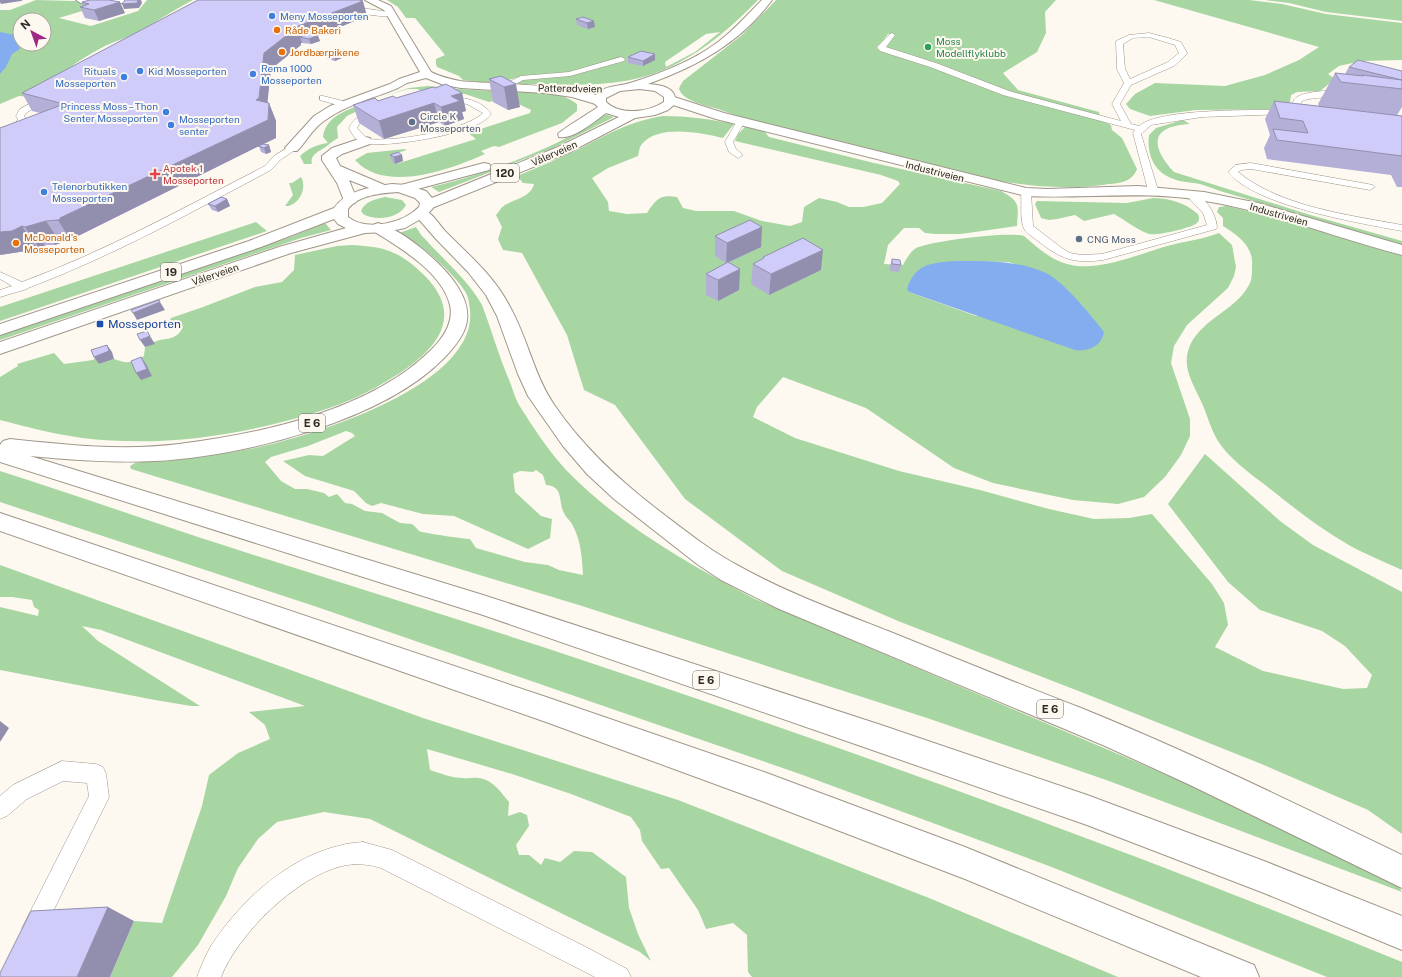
<svg xmlns="http://www.w3.org/2000/svg" width="1402" height="977" viewBox="0 0 1402 977" font-family="'Public Sans',sans-serif">
<rect width="100%" height="100%" fill="#fef9f0"/>
<path fill="#a7d6a2" fill-rule="evenodd" d="M36 0 112 2 59 18 91 26 138 11 147 0H193C173 10 154 24 134 34 125 39 115 41 105 46 79 59 55 78 32 97L19 96 0 104V10H10ZM20 20H44V44H20Z
M387 0H758C721 38 679 72 625 81 591 87 554 84 519 84L516 83 519 80 575 74 612 63 572 73 522 76 495 84 463 80 459 76 437 67 436 64V59L445 55 415 18H406L398 7ZM720 32 695 52 666 67 665 62 706 34Z
M776 0H1056L1045 12 1046 33 1037 52 1003 73 1018 90 1099 112 1100 117 1018 98 1101 120 1111 125 1112 130 1122 138 1137 169C1131 184 1117 183 1102 185 1021 195 942 168 864 148 816 136 765 126 718 109 707 106 693 103 684 96 682 94 680 92 679 89L680 86 683 81 742 35ZM888 34 895 35 884 46 905 58 877 49Z
M1154 0H1249L1282 4 1326 14 1402 23V60L1362 61 1339 66 1328 74 1335 79 1320 91 1297 92 1291 95 1290 102 1283 109 1196 110 1150 116 1130 109 1126 104 1135 94 1155 83 1225 86 1265 75 1299 60 1319 47Z
M1265 0H1402V21L1326 12 1289 3Z
M428 86C448 88 469 90 490 91 515 93 556 87 577 104V111L562 123 499 147 494 146 481 151 485 154C452 169 385 194 355 160L367 153 404 149 407 150 397 153 403 157 396 164 476 139 468 133 530 113 531 110 506 98 489 102 465 94 424 92 417 89H408L384 96 409 88Z
M357 106 359 110 347 116 337 127 338 138C334 140 331 143 328 145 322 151 309 153 312 164H304L300 156C307 149 318 144 328 143L323 137C325 119 342 112 357 106Z
M604 114 614 117 553 148 439 192 431 187C483 175 547 151 592 124 597 121 600 117 604 114Z
M663 116C687 116 710 119 734 124L723 138C701 133 659 124 642 144 639 147 639 153 638 156L608 168 592 178 608 202 609 211 627 214 647 213C656 199 660 194 677 197L683 208 696 211H734L762 221 790 226 802 222 804 207 819 198 837 202 849 207H863L882 203 900 184 898 181 881 175 735 141 738 134 746 126 764 131 769 137 874 163 1001 191C1021 202 1018 205 1017 226L961 234H935L925 233 919 228H904L888 245 884 264 903 265C906 259 911 251 916 248 930 241 1010 231 1024 236 1037 247 1051 260 1067 264 1098 273 1141 253 1171 245 1187 241 1204 239 1219 233L1232 245 1236 267 1234 276 1228 288 1187 325 1174 346 1171 363 1190 419V436L1181 455 1165 477 1144 497 1118 504 1073 500 993 483 954 468 866 408 783 377 757 407 753 417 795 438 899 471 980 490 1049 509 1094 519 1129 518 1152 514 1212 584 1224 603 1228 625 1215 647 1263 671 1343 689 1367 688 1372 675 1345 646 1322 631 1260 610 1228 582 1168 504 1205 454 1280 521 1313 545 1402 592V834L1368 810 1259 763 1081 692 898 621 782 571 685 499 615 405 584 390 567 335 522 253 503 250 498 239 502 227 496 215C499 212 501 207 505 205 515 199 531 197 534 184L523 183 517 176C537 168 557 159 577 150 606 135 630 121 663 116ZM955 261 1008 262 1047 274 1065 288 976 316 909 292Z
M1183 120 1190 124C1150 126 1150 146 1174 172L1307 214 1402 241V245C1341 228 1281 209 1220 191 1214 189 1207 186 1200 184 1188 182 1176 182 1165 175 1151 166 1147 150 1149 135L1156 128Z
M301 177C308 188 298 207 285 206L293 195 289 183H292Z
M385 197 402 200 406 205C399 219 375 221 363 214L361 211C365 201 376 199 385 197Z
M1153 198C1170 198 1185 203 1198 214 1199 217 1200 220 1197 223 1192 228 1156 236 1149 234 1137 230 1125 220 1114 214L1084 221 1075 215 1057 219 1049 220 1041 218 1035 204 1037 201 1127 203Z
M1227 206 1276 218 1402 256V570C1387 563 1372 557 1358 550 1324 532 1294 508 1264 484 1249 473 1228 457 1218 441 1210 428 1207 413 1200 399 1193 384 1183 368 1188 351 1197 320 1235 312 1249 285 1252 280 1252 273 1252 267 1254 247 1239 236 1223 226V218L1217 212 1219 207Z
M256 222 267 231 0 321V307Z
M325 223 331 230 301 238 0 340V335L293 236Z
M416 227C419 231 421 236 425 239 445 261 467 279 482 305 492 331 499 357 510 382 513 390 515 398 519 405 533 427 549 452 567 471 621 526 687 563 755 599L1207 792 1398 885 1402 892 1109 781 930 719 582 606 131 469 130 466 135 463C148 460 161 460 174 459 201 456 228 453 255 448 311 436 478 386 470 310 469 304 469 298 466 293 455 274 419 242 399 233ZM346 431 352 433 355 436 323 456 309 455 283 461 305 476 354 491 366 503 372 506 381 503 423 514 454 516 528 549 550 538 552 519 541 516 515 492 513 474 520 471 533 472 536 470 543 475 546 485C564 486 558 502 564 513 566 518 571 521 573 526 581 541 582 558 583 575L559 570 548 565 525 562 476 548 470 539C465 539 423 533 419 531 417 529 415 526 412 524L400 523 382 513 365 511 352 504 345 503 337 494 329 497 324 493 307 489H295L281 481 265 462 271 457 308 446Z
M352 245C386 247 399 251 424 275 475 326 419 363 375 388 346 404 313 414 282 422 216 439 149 446 82 438 54 434 27 427 0 420V377L18 366 17 364 54 353 64 364 93 360 96 357 99 364 114 359C127 364 132 363 144 356L145 347C148 346 151 343 154 342 165 337 176 342 183 327L180 322 168 324 171 318 203 307 255 287 282 282 294 270 295 255 337 246Z
M0 471C66 492 132 515 198 537 312 574 426 609 540 646 830 742 1119 846 1402 962V977H1327L1049 866 800 774 317 607 0 502Z
M0 565 423 718 678 800 929 898 1118 977H752L748 972 747 935 733 923 706 929 698 910 669 868 661 869 642 841 640 830 631 817 571 794 512 774 427 749 430 770C440 773 451 778 463 778 468 779 473 777 478 778 492 779 501 792 509 802L508 816 520 812 527 815 529 826 516 845 519 855H529L541 865 545 858 560 862 574 851 592 852 626 877 629 908 638 934 651 961 640 952 370 819 324 812 277 822 258 839 238 868 226 896 198 945 172 977H110L134 921 162 923 202 806 209 775 238 753 270 739 265 725 249 712 305 706 101 630 82 626 98 641 200 706H191L155 700 0 670V607L38 616 39 610 34 607 32 600 12 597H0Z"/>
<path fill="#84adef" d="M0 32 15 35 20 49 12 54 6 67 0 74Z
M955 261C986 261 1017 260 1046 273 1063 281 1092 316 1104 332 1102 346 1088 352 1075 350L909 292 907 289C915 263 932 263 955 261Z"/>
<g fill="none" stroke-linecap="round" stroke-linejoin="round">
<g stroke="#9f9689" stroke-width="1">
<path id="service" d="M347 6C354 7 393 12 395 14 387 20 356 12 345 9V7Z
M892 33 895 35 886 47 936 63 1009 91 1121 121 1112 104 1124 83 1117 69 1116 41 1129 35 1149 33 1168 38 1181 42 1187 53 1186 55 1174 66 1131 85 1120 104 1131 124 1139 126C1159 108 1258 110 1288 110L1292 112C1292 106 1292 100 1297 97 1306 91 1339 88 1347 95 1344 98 1313 96 1302 101L1300 105V112L1296 114 1292 112 1288 114 1202 117 1151 125 1141 134 1158 190 1153 193 1148 190 1133 133 1135 130 1003 95 930 67 880 51 877 47 890 34ZM1149 37 1175 45 1179 53 1168 62 1130 79 1125 69 1123 44 1133 38Z
M621 57 625 59 624 61 570 76 523 80 506 89H503L499 87 521 76 569 72Z
M45 95H51L52 97 26 113 24 116 26 119C22 130 11 137 0 140V134C7 130 14 127 18 119L16 116 20 109Z
M320 96H323L347 102 348 104 344 106H341L320 100Z
M435 96C454 96 478 97 491 113 485 133 384 149 363 143 356 141 352 134 349 128 357 106 414 99 435 96ZM435 100 467 104 483 113C465 131 393 142 368 139L357 128C364 110 418 103 435 100Z
M741 118 745 121 733 142 736 149 743 155 738 158 729 152 725 142 738 119Z
M292 145 296 148 295 150 280 160 271 170C192 212 113 256 28 288L27 289 0 297V290L12 286 0 279V272L22 282C106 251 185 207 265 166L274 156Z
M1251 163 1373 185 1375 187 1370 190 1251 169 1241 170 1238 172C1281 207 1349 215 1402 225V231C1359 223 1255 206 1228 172L1235 165Z
M1026 189 1031 192 1033 226 1063 249 1070 253 1081 255 1102 254 1207 225 1203 213 1186 195 1191 192C1205 195 1216 214 1217 227L1216 229 1103 260C1074 264 1061 259 1038 241 1033 237 1024 232 1023 226 1020 216 1022 203 1021 192Z
M62 761 96 764 103 767 106 774 109 797 41 936 33 939 25 936 22 928 89 796 87 783 63 781 27 799 7 816 0 819V796L13 785Z
M363 842 392 850 584 946 627 969 631 977H595L381 868C368 864 355 863 342 866 296 877 238 934 221 977H197C201 967 205 956 211 946 240 901 288 857 342 845 348 843 356 843 363 842Z"/>
</g>
<g stroke="#9f9689" stroke-width="2">
<path id="minor" d="M76 0H134L129 3H81Z
M365 0H378L391 6 431 72C441 77 450 79 460 81 484 84 593 84 605 101L603 104 599 105 572 97 545 93 461 88 444 85 426 78 407 83 398 88C374 98 345 105 324 121 313 128 306 142 297 151H287L285 148 314 116 330 106 390 84 399 79 420 72 384 10Z
M671 96 724 113 1026 188 1047 189 1138 186 1204 192 1258 203 1402 245V255C1336 238 1273 212 1205 201 1146 190 1086 199 1026 196L716 119 667 103 665 100 667 97Z
M365 137 370 138 371 141 370 144 342 154 336 158 340 166 387 186 389 189 387 192 382 193 349 180 357 200 355 203 350 204 345 203 337 183 322 160V156L332 148Z"/>
</g>
<g stroke="#9f9689" stroke-width="2">
<path id="primary" d="M762 0H772C740 43 698 66 648 84 662 85 676 87 676 103L668 110 655 115 635 118 568 153 432 208 427 209 422 208 420 205 422 202 558 147 619 117 606 113C595 121 573 140 559 137L558 134C561 130 591 112 598 107L594 103V97C603 85 617 87 630 83 659 74 693 61 718 42 734 30 748 14 762 0ZM640 89 655 91 664 97V102C648 112 621 116 606 102V98L620 91Z
M484 163 489 164 491 167 489 170 406 192 401 191 399 188 401 185Z"/>
</g>
<g stroke="#9f9689" stroke-width="2">
<path id="trunk" d="M392 184 406 185 426 191 432 198 434 203 433 208 426 216 405 228 386 232 365 233 291 253 0 354V342L279 247 346 228 338 224 334 219 261 247 0 335V324L249 241 334 208C347 190 371 187 392 184ZM398 192 415 198 420 203 419 207C404 223 367 232 348 217V209C358 195 382 193 398 192Z"/>
</g>
<g stroke="#9f9689" stroke-width="2">
<path id="motorway" d="M421 209C433 212 438 224 447 233 470 256 495 277 510 307 528 339 534 376 555 406 583 447 619 480 658 510 683 529 709 550 737 565 785 592 837 611 888 631 952 657 1016 683 1081 708 1190 752 1296 804 1402 855V888L1188 784 1105 746 777 608 721 580 697 564 614 499 587 474 563 446 528 396 518 374 497 316 486 295 468 272 436 239 416 216 414 213 416 210Z
M378 223C404 230 446 266 459 289 476 318 465 336 444 358 383 421 241 457 155 461 113 463 72 460 30 456L483 595 881 725 1087 795 1264 861 1402 916V950L1264 893 1087 825 881 753 483 615 0 462V445L3 441 10 439C66 445 123 451 179 444 261 434 371 410 431 350 443 338 454 323 450 305 442 272 399 247 373 231L370 228 373 225Z
M0 513 546 697 764 772 965 847 1254 965 1259 977H1201L965 879 764 802 546 722 0 531Z"/>
</g>
<use href="#service" fill="#fff" fill-rule="evenodd"/>
<use href="#minor" fill="#fff" fill-rule="evenodd"/>
<use href="#primary" fill="#fff" fill-rule="evenodd"/>
<use href="#trunk" fill="#fff" fill-rule="evenodd"/>
<use href="#motorway" fill="#fff" fill-rule="evenodd"/>
</g>
<path fill="#b3afd6" d="M82 2 125 13 99 21 85 18 80 7 83 6Z
M367 16 318 36 320 41 311 44 302 43H301V45L271 69 267 103H269L276 121V138L264 144 269 145 271 152 266 154 261 152 259 146 74 238H75L71 241H65L55 245H46L39 248 36 247 26 251 0 255 40 113 32 111 22 93Z
M583 17 595 27 588 29 577 25 576 19Z
M344 50 346 56 335 61 327 59 325 53Z
M655 54V60L643 66 628 63V57Z
M1349 67 1402 71V107L1397 115 1402 116V187H1397L1391 175 1267 159 1264 148 1270 135 1265 119 1274 101 1319 106 1318 104 1335 73 1345 74Z
M501 76 520 107 508 110 493 102 489 79Z
M435 88 462 93 466 111 462 112 464 119 445 126 439 122 384 139 359 123 353 105 396 98Z
M390 155 403 161 395 164 392 161Z
M227 199 230 206 218 212 212 210 208 204Z
M762 227 761 247 728 263 740 269 739 290 718 301 706 295V274L726 263 715 256V236Z
M763 257 821 270 769 295 751 284 753 264 763 259Z
M892 259 901 265 899 272 890 271V266Z"/>
<path fill="#928fae" d="M0 0H23L21 1 1 4 0 2Z
M138 0H141L142 3 139 8 124 9 122 4Z
M363 1 367 16 318 36 320 41 311 44 309 39 300 37 302 43H301V45L271 69 266 116 256 100 264 53 293 28Z
M120 2 125 13 99 21 94 10Z
M594 21 595 27 588 29 587 23Z
M344 50 346 56 335 61 334 55Z
M655 54V60L643 66V61Z
M516 84 520 107 508 110 504 87Z
M462 93 466 111 462 112 464 119 445 126 441 107 451 96Z
M269 103 276 121V138L259 146H258H259L74 238H75L71 241 58 220 60 218Z
M434 103 439 122 384 139 379 121Z
M269 145 271 152 266 154 264 148Z
M402 155 403 161 395 164 394 157Z
M227 199 230 206 218 212 215 206Z
M46 221 56 236 61 234 66 241 55 245 51 238H40L45 246 46 245 39 248 25 227Z
M22 226 36 247 26 251 0 255V232Z
M762 227 761 247 726 263 727 243Z
M823 250 821 270 769 295 771 274Z
M740 269 739 290 718 301V280Z
M160 302 165 310 137 320 133 313Z
M150 336 155 344 145 347 140 340Z
M107 345 112 352 114 359 99 364 94 357Z
M141 357 146 364 152 376 141 380 136 373Z
M0 721 9 728 0 742Z
M108 907 134 921 110 977H77Z"/>
<path fill="#d0ccf9" stroke="#928fae" d="M90 0H109L120 2 94 10 80 7 89 4 82 2Z
M125 0H138L137 3 122 4Z
M198 0H359L363 1 293 28 295 29 264 53 259 98 256 100 269 103 268 120 60 218H62L58 220 46 221 25 227 22 226 12 231 0 232V128L64 104 22 93Z
M583 17 594 21 587 23 576 19Z
M310 33 318 35 309 39 300 37Z
M336 49 344 50 334 55 325 53Z
M641 51 655 54 643 61 628 57Z
M1358 60 1402 71V80L1349 67Z
M1335 73 1363 76 1362 75 1402 80V89L1341 82Z
M501 76 516 84 504 87 489 79Z
M446 84 462 93 451 96 460 101 441 107 434 103 379 121 353 105 375 98 378 101 393 96 396 98 433 87 435 88Z
M1274 101 1402 116V156L1277 140 1273 129 1308 133 1303 121 1280 118Z
M263 144 269 145 264 148 258 146Z
M398 152 402 155 394 157 390 155Z
M221 197 227 199 215 206 208 204Z
M750 220 762 227 727 243 715 236Z
M61 234 51 238H40L45 236Z
M803 238 823 250 771 274 753 264 764 258 763 257Z
M892 259 900 260 901 265 892 264Z
M728 262 740 269 718 280 706 274Z
M159 300 160 302 133 313 131 310Z
M147 331 150 336 140 340 137 334Z
M107 345 109 351 94 357 91 350Z
M141 357 147 369 136 373 131 361Z
M108 907 77 977H0V973L31 911Z"/>
<g fill="#3f7fe0" stroke="#fef9f0" stroke-width="1.5">
<circle cx="272" cy="16" r="4"/>
<circle cx="140" cy="71" r="4"/>
<circle cx="253" cy="74" r="4"/>
<circle cx="124" cy="77" r="4"/>
<circle cx="166" cy="112" r="4"/>
<circle cx="171" cy="125" r="4"/>
<circle cx="44" cy="192" r="4"/>
</g>
<g fill="#e8710a" stroke="#fef9f0" stroke-width="1.5">
<circle cx="277" cy="30" r="4"/>
<circle cx="282" cy="52" r="4"/>
<circle cx="16" cy="243" r="4"/>
</g>
<circle fill="#2e9e5b" stroke="#fef9f0" stroke-width="1.5" cx="928" cy="47" r="4"/>
<g fill="#5c6f8a" stroke="#fef9f0" stroke-width="1.5">
<circle cx="412" cy="122" r="4"/>
<circle cx="1079" cy="239" r="4"/>
</g>
<path fill="#e0444e" stroke="#fef9f0" stroke-width="1.5" d="M153 168h4v4h4v4h-4v4h-4v-4h-4v-4h4z"/>
<rect fill="#1a4fb4" stroke="#fef9f0" stroke-width="1.5" x="96" y="320" width="8" height="8" rx="2"/>
<g text-anchor="middle" dominant-baseline="central" stroke-width="4" stroke-linejoin="round" paint-order="stroke">
<g font-size="10" fill="#366cbe" stroke="#fef9f0" text-anchor="start">
<text x="280" y="16">Meny Mosseporten</text>
<text x="261" y="68">Rema 1000<tspan x="261" dy="12">Mosseporten</tspan></text>
<text x="116" y="71" text-anchor="end">Rituals<tspan x="116" dy="12">Mosseporten</tspan></text>
<text x="148" y="71">Kid Mosseporten</text>
<text x="158" y="106" text-anchor="end">Princess Moss – Thon<tspan x="158" dy="12">Senter Mosseporten</tspan></text>
<text x="179" y="119">Mosseporten<tspan x="179" dy="12">senter</tspan></text>
<text x="52" y="186">Telenorbutikken<tspan x="52" dy="12">Mosseporten</tspan></text>
</g>
<g font-size="10" fill="#c56008" stroke="#fef9f0" text-anchor="start">
<text x="285" y="30">Råde Bakeri</text>
<text x="290" y="52">Jordbærpikene</text>
<text x="24" y="237">McDonald's<tspan x="24" dy="12">Mosseporten</tspan></text>
</g>
<g font-size="10" fill="#27864d" stroke="#fef9f0" text-anchor="start">
<text x="936" y="41">Moss<tspan x="936" dy="12">Modellflyklubb</tspan></text>
</g>
<g font-size="10" fill="#2e2b25" stroke="#fef9f0">
<text transform="translate(570 88) rotate(1)">Patterødveien</text>
<text transform="translate(554 153) rotate(-24)">Vålerveien</text>
<text transform="translate(935 171) rotate(14)">Industriveien</text>
<text transform="translate(1279 214) rotate(16)">Industriveien</text>
<text transform="translate(215 274) rotate(-19)">Vålerveien</text>
</g>
<g font-size="10" fill="#4e5e75" stroke="#fef9f0" text-anchor="start">
<text x="420" y="116">Circle K<tspan x="420" dy="12">Mosseporten</tspan></text>
<text x="1087" y="239">CNG Moss</text>
</g>
<g font-size="10" fill="#be3a42" stroke="#fef9f0" text-anchor="start">
<text x="163" y="168">Apotek 1<tspan x="163" dy="12">Mosseporten</tspan></text>
</g>
<g fill="#fef9f0" stroke="#6c6962" stroke-width="1">
<rect x="491" y="164" width="28" height="18" rx="3"/>
<rect x="161" y="263" width="20" height="18" rx="3"/>
<rect x="299" y="414" width="26" height="18" rx="3"/>
<rect x="693" y="671" width="26" height="18" rx="3"/>
<rect x="1037" y="700" width="26" height="18" rx="3"/>
</g>
<g font-size="11" font-weight="bold" fill="#2e2b25">
<text x="505" y="173">120</text>
<text x="171" y="272">19</text>
<text x="312" y="423">E 6</text>
<text x="706" y="680">E 6</text>
<text x="1050" y="709">E 6</text>
</g>
<g font-size="12" fill="#164399" stroke="#fef9f0" text-anchor="start">
<text x="108" y="324">Mosseporten</text>
</g>
</g>
<g transform="translate(32 32) rotate(319)"><circle r="19" fill="#fef9f0" stroke="#aba79f"/>
<path d="M0-3L7 15L0 10L-7 15Z" fill="#9d2984"/>
<text y="-6" font-size="11" font-weight="bold" text-anchor="middle" fill="#2e2b25">N</text>
</g>
</svg>
